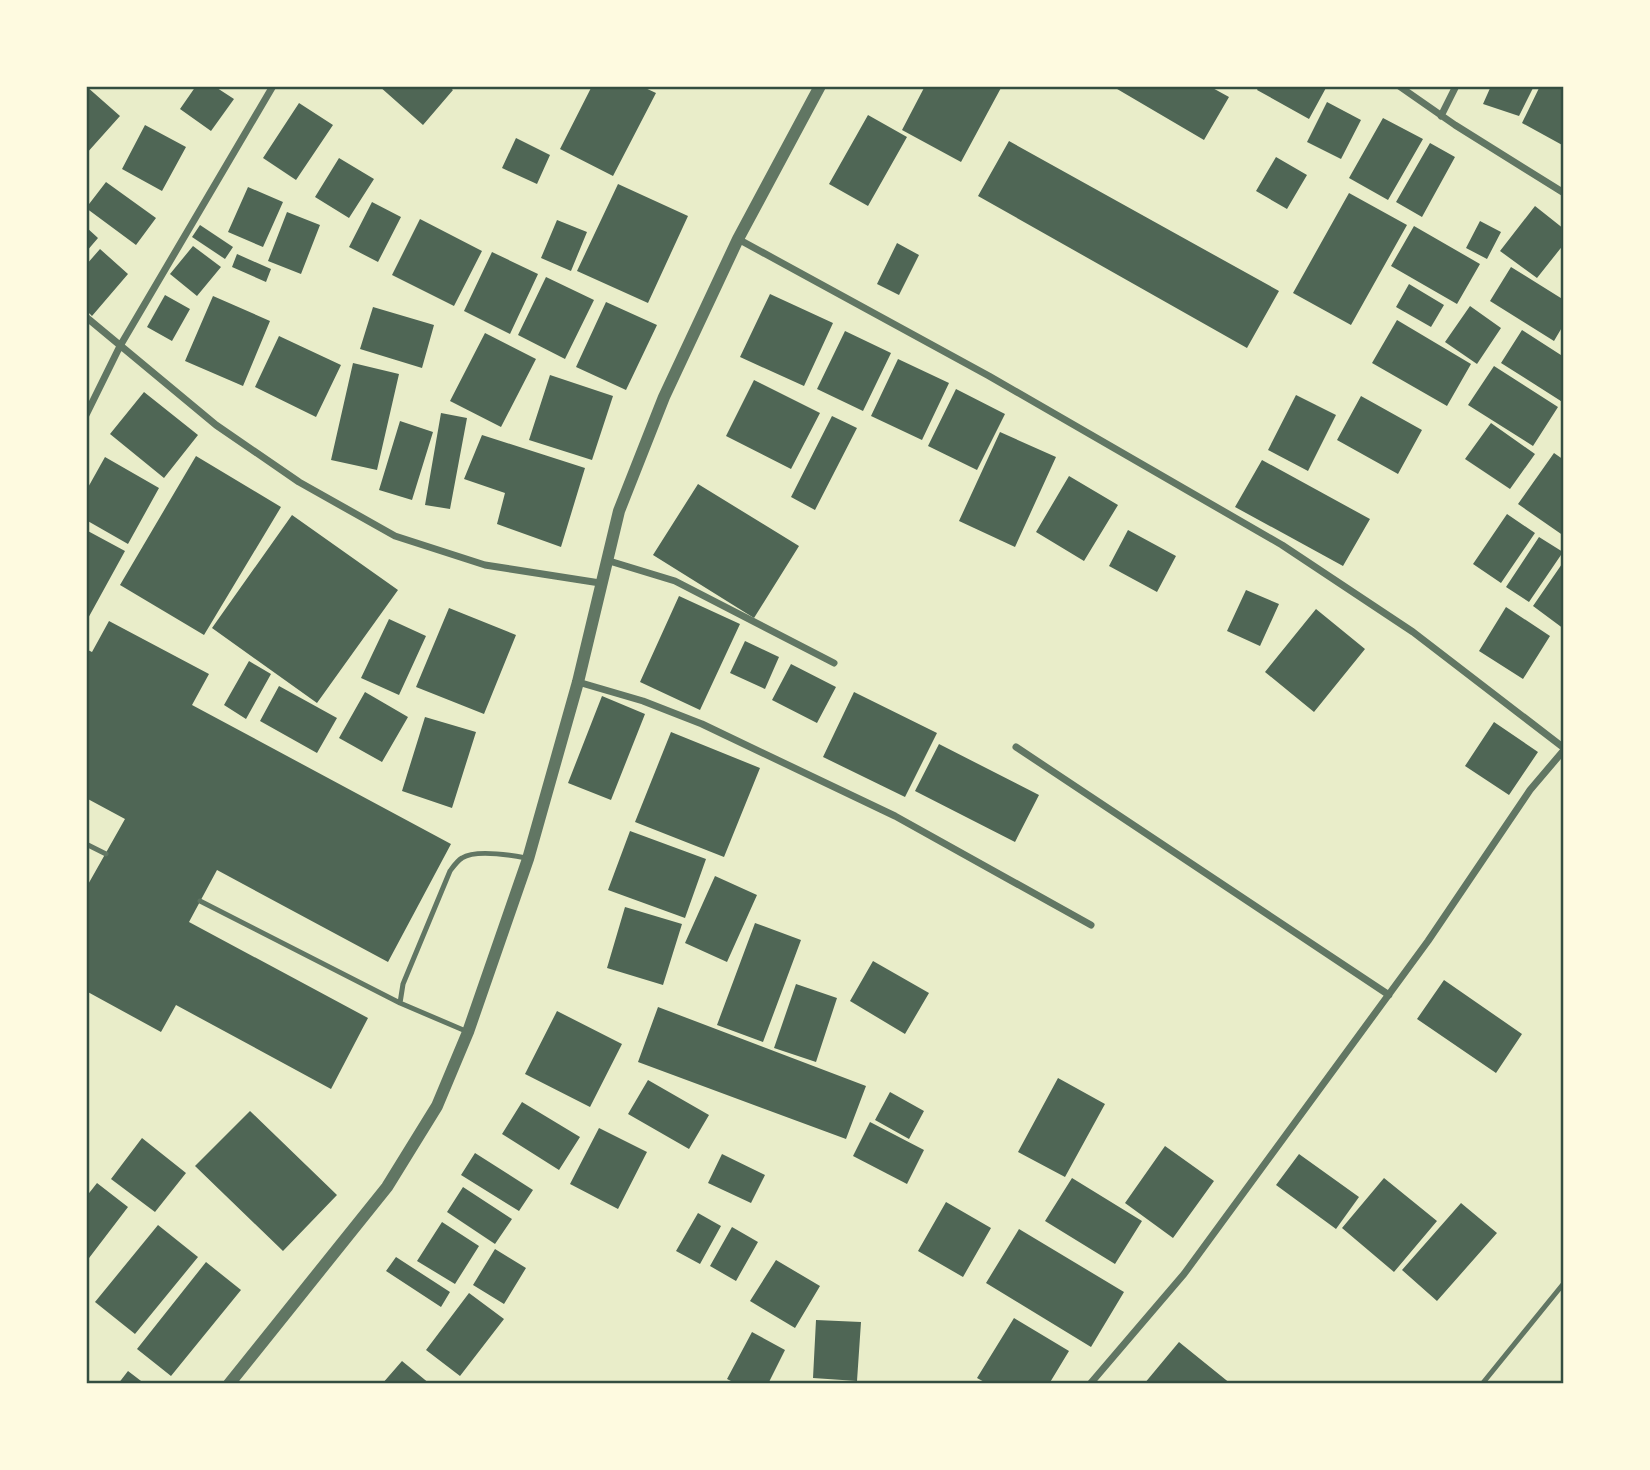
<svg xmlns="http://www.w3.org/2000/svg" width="1650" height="1470" viewBox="0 0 1650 1470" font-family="Helvetica,sans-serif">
<rect width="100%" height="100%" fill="#e9edc9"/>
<path fill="#4f6655" d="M86 86 120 116 86 154Z
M196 86H214L234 99 211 131 180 109Z
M379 86H448L453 90 423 125Z
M592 86H641L656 93 613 176 560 149Z
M925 86H1002L961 162 902 130Z
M1112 86H1209L1229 97 1204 140Z
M1259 86H1327L1309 119 1257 90Z
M1491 86H1534L1519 116 1483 104Z
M1540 86H1564V146L1522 123Z
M1327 102 1361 120 1341 159 1307 142Z
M299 103 333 125 296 180 263 158Z
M868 115 907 137 868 206 829 184Z
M1383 118 1423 139 1388 200 1349 178Z
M145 125 186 147 162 191 122 169Z
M516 138 550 155 537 184 502 168Z
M1009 141 1279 291 1247 348 978 196Z
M1430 143 1455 157 1422 217 1396 202Z
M1276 157 1307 175 1287 209 1256 191Z
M339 158 374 179 349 218 315 197Z
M106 182 156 218 136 245 86 208Z
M618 184 688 216 648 303 577 271Z
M248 187 283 202 263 247 228 232Z
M1349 193 1407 225 1351 325 1293 293Z
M372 202 401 217 378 262 349 247Z
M1535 206 1564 229V244L1537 278 1500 251Z
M287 212 320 225 301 274 268 261Z
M420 219 482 251 454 306 392 275Z
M557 220 587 232 571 271 541 258Z
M1480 221 1501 232 1487 259 1466 248Z
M200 225 233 247 225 259 192 237Z
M1414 226 1480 264 1457 304 1391 266Z
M86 227 98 238 86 252Z
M897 243 919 255 899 295 877 284Z
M193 246 221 267 197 296 170 274Z
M100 249 128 274 92 316 86 310V265Z
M492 252 538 274 510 334 464 311Z
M237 254 271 269 266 282 232 267Z
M1511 267 1564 300V324L1554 341 1490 301Z
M546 277 594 300 565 359 518 335Z
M1409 284 1444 305 1431 327 1396 307Z
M770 294 833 323 804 386 740 357Z
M165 295 190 309 172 341 147 327Z
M213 296 270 321 243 386 185 361Z
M606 302 657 325 626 390 576 367Z
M1470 306 1501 328 1477 364 1445 342Z
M373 307 434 325 422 368 360 349Z
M1397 320 1471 364 1447 406 1372 363Z
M1522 330 1564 357V403L1501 363Z
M845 331 891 353 863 411 817 389Z
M485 333 536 359 501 427 450 401Z
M279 336 341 365 316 417 255 387Z
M898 359 949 383 922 440 871 416Z
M353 363 399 374 377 470 331 460Z
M1494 366 1558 407 1533 446 1468 405Z
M550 375 613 396 592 460 529 440Z
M754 380 820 413 791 469 726 436Z
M956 389 1005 414 977 470 928 446Z
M144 392 198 435 164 478 110 434Z
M1296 395 1336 415 1308 471 1268 450Z
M1361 396 1422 430 1398 474 1337 440Z
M441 413 467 418 450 509 425 505Z
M832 416 857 428 815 510 791 497Z
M400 421 433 432 412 500 379 490Z
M1491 423 1535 454 1510 489 1465 459Z
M1000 432 1056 457 1015 547 959 521Z
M482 435 585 468 561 547 497 524 505 493 464 479Z
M1554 453 1564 460V536L1518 504Z
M196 456 281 507 204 635 120 585Z
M105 457 159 488 128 544 86 520V491Z
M1262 460 1370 519 1343 566 1235 507Z
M1069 476 1118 505 1084 561 1036 532Z
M698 484 799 546 754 618 653 555Z
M1507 514 1535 533 1501 583 1473 564Z
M292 515 398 590 317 703 212 628Z
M86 530 125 551 86 622Z
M1128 530 1176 556 1157 592 1109 566Z
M1539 537 1563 552 1529 602 1506 587Z
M1564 561V629L1533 606Z
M1246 590 1279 604 1260 646 1227 631Z
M679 596 740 624 700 710 640 682Z
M1506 607 1550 636 1523 679 1479 651Z
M449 608 516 635 484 714 416 687Z
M1316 609 1365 649 1314 712 1265 672Z
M389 619 426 636 399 695 361 678Z
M109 621 209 674 192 705 451 844 388 962 217 870 189 922 368 1018 331 1089 176 1005 161 1032 86 991V888L125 819 86 798V649L92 652Z
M745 641 779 657 765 689 730 673Z
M249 661 271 674 246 719 224 705Z
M791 664 836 687 817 723 772 700Z
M279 686 337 718 317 753 260 721Z
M365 692 408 717 382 762 339 738Z
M854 692 937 733 905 797 823 757Z
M602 696 645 714 611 800 568 783Z
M425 717 476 732 452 808 402 791Z
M1494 722 1538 752 1509 795 1465 766Z
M671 732 760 768 724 857 635 822Z
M939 744 1039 795 1015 842 915 791Z
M630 831 706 859 685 918 608 890Z
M715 876 757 895 727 962 685 943Z
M625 907 682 924 663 985 607 968Z
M755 923 801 940 763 1042 717 1025Z
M873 961 929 993 905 1034 850 1001Z
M1444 980 1522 1034 1496 1073 1417 1019Z
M796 984 837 998 816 1062 774 1048Z
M658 1007 866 1086 846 1139 638 1062Z
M557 1011 622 1044 590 1107 525 1074Z
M1058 1078 1105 1104 1065 1177 1018 1152Z
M648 1080 709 1115 689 1149 628 1114Z
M890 1092 924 1111 909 1139 875 1120Z
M522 1102 580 1137 559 1170 502 1134Z
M250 1111 337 1195 283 1251 195 1166Z
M870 1122 924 1150 907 1184 853 1156Z
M599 1128 647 1152 618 1209 570 1184Z
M142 1138 186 1173 155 1212 111 1179Z
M1165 1146 1214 1181 1173 1238 1125 1203Z
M475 1153 533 1190 519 1211 461 1175Z
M722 1154 765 1175 751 1203 708 1183Z
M1299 1154 1359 1197 1336 1229 1276 1185Z
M1072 1178 1142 1221 1115 1264 1045 1221Z
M1384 1178 1437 1221 1394 1272 1342 1228Z
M97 1183 128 1207 86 1262V1197Z
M463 1187 512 1219 495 1244 447 1212Z
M946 1202 991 1228 963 1277 918 1251Z
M1461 1203 1497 1233 1437 1301 1402 1270Z
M698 1213 721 1226 700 1264 676 1251Z
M442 1222 479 1246 455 1284 417 1261Z
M158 1225 198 1257 135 1334 95 1302Z
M732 1227 758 1242 736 1281 710 1266Z
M1019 1229 1124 1292 1091 1347 986 1283Z
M495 1249 526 1268 504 1304 473 1285Z
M396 1257 450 1292 441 1307 386 1271Z
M776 1260 820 1286 795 1328 750 1301Z
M206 1262 241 1290 171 1376 137 1349Z
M469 1293 504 1319 460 1376 426 1350Z
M1014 1318 1069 1351 1049 1384H988L977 1378Z
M816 1320 861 1322 857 1381 813 1378Z
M752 1332 785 1350 768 1384H737L727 1379Z
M1179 1342 1231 1384H1144Z
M402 1361 430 1384H382Z
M128 1371 145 1384H118Z"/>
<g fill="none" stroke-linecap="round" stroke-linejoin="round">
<path stroke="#617663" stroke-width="5" d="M86 844 106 854
M200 901 400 1003 468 1032
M400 1003 403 984 450 871C453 867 457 861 462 858 476 849 510 855 526 858
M1482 1384 1564 1283"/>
<path stroke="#617663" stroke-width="7" d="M1399 86 1455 125 1564 193
M1441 116 1456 86
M738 239 989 376 1282 545 1413 632 1564 748
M86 317 216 425 299 482 395 536 485 565 600 583
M86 415 120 346 273 86
M606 560 675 581 834 663
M578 682 643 701 702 724 895 816 1091 925
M1016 747 1389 995
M1090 1384 1184 1274 1428 941 1530 790 1564 750"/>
<path stroke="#617663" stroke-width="12" d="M229 1384 387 1187 437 1106 468 1032 528 859 578 682 619 511 664 397 738 239 820 86"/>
</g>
<rect width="1650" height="1470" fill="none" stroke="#fefae0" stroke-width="175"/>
<rect x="88" y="88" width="1474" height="1294" fill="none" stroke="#344e41" stroke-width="2.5"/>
</svg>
